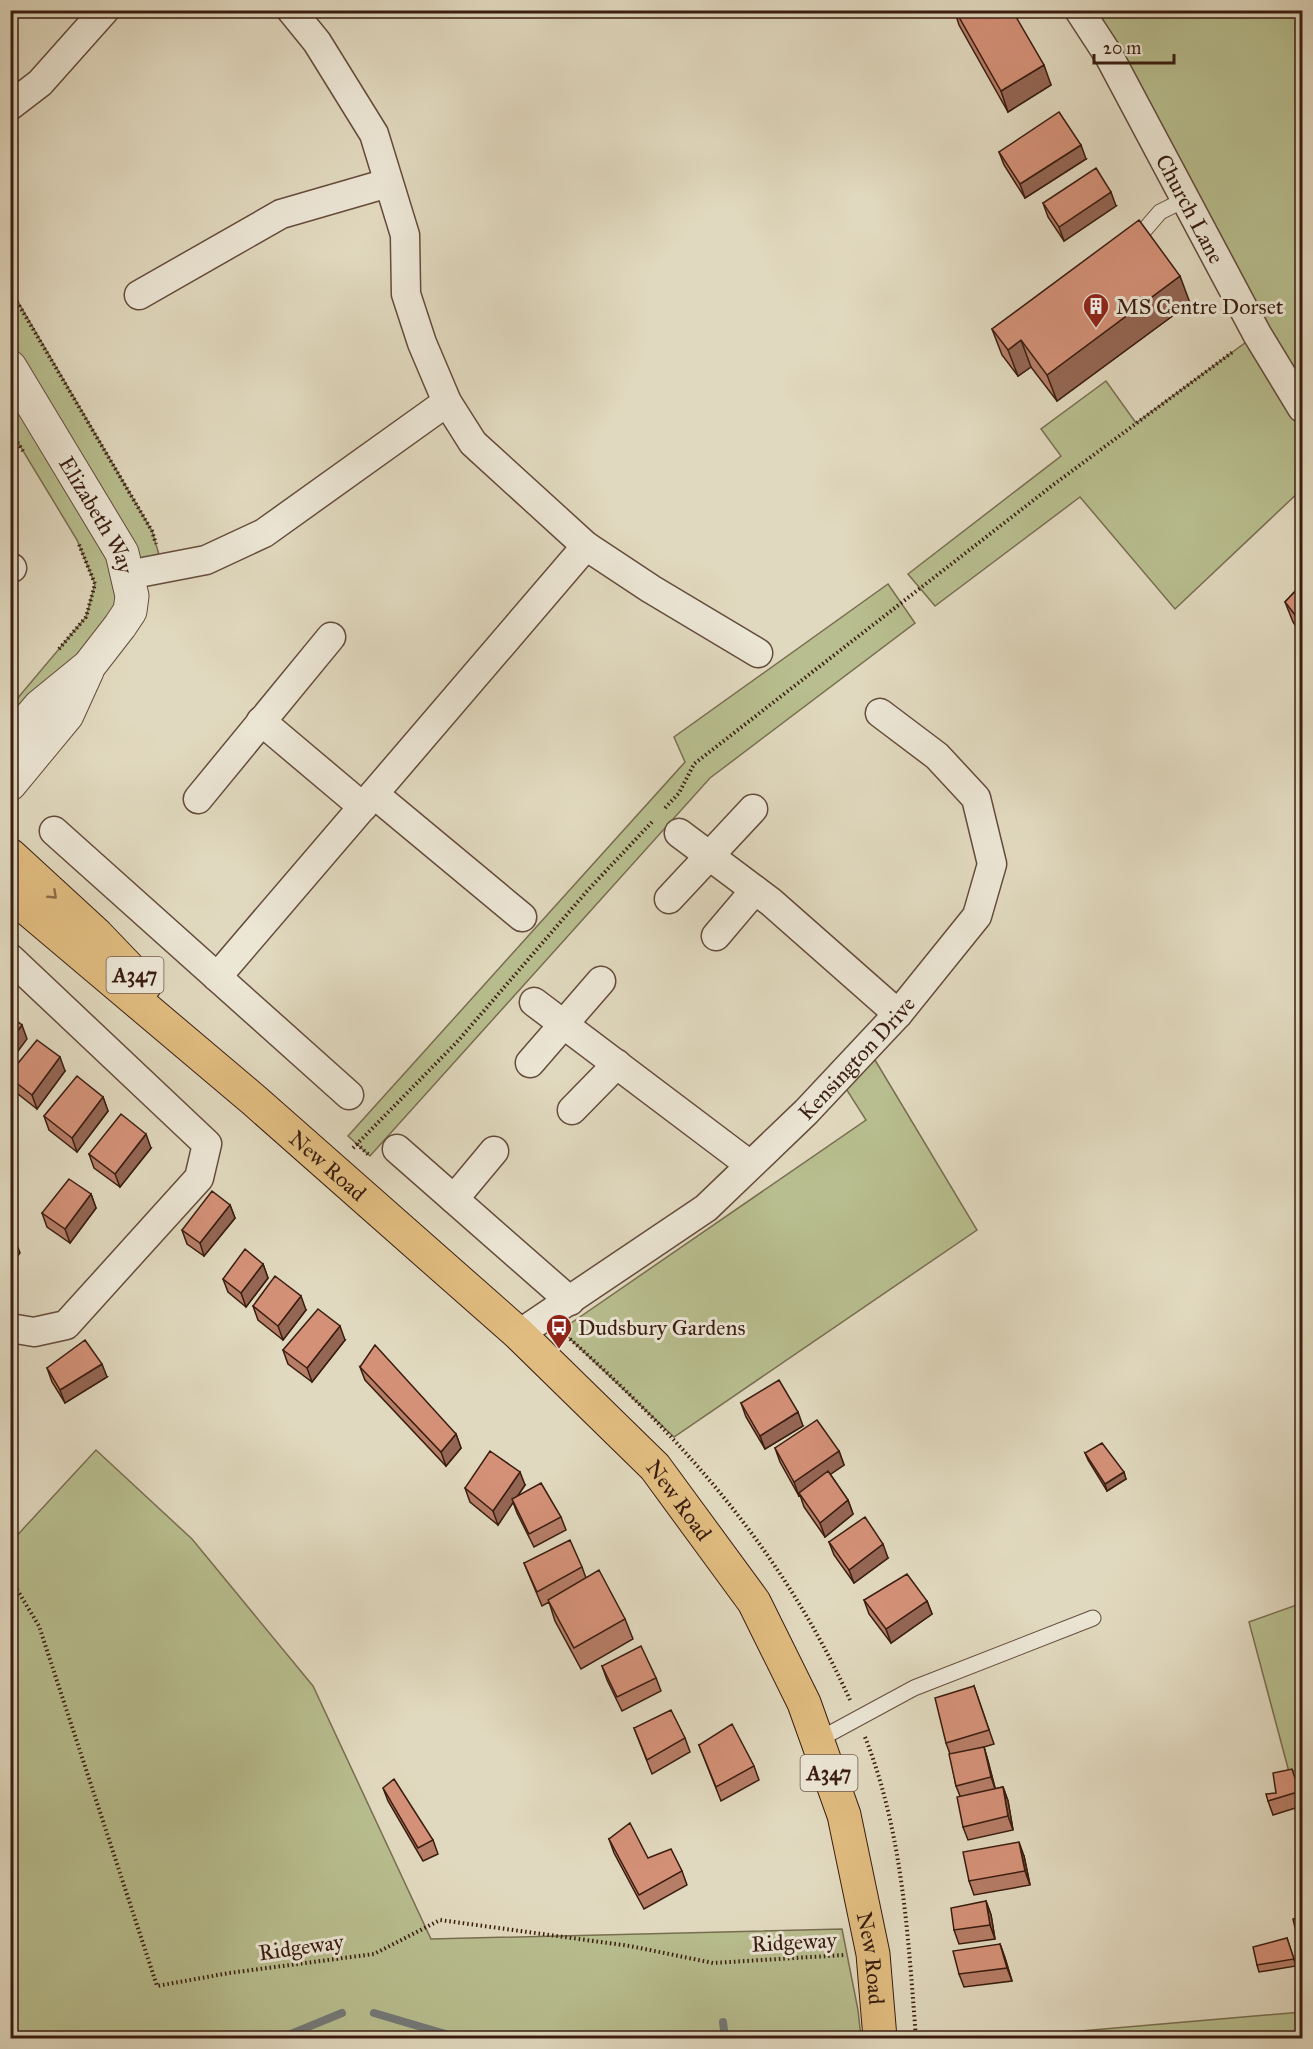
<svg xmlns="http://www.w3.org/2000/svg" width="1313" height="2049" viewBox="0 0 1313 2049" font-family="'IM FELL Great Primer',serif">
<rect width="100%" height="100%" fill="#e1d9bf"/>
<filter id="stains"><feTurbulence type="fractalNoise" baseFrequency=".00333" numOctaves="4"/><feColorMatrix values="0 0 0 0 .2 0 0 0 0 .09 0 0 0 0 .02 0 0 0 .5 -.17"/></filter>
<radialGradient id="worn" r=".72"><stop offset=".6" stop-color="#630" stop-opacity="0"/><stop offset="1" stop-color="#630" stop-opacity=".3"/></radialGradient>
<path fill="#b8be8f" stroke="#796e50" stroke-width="1.5" d="M1079 11H1302V489L1175 609 1080 497 935 606 908 574 1061 456 1041 429 1106 381 1136 423 1257 334Z
M11 290 152 531 163 568 132 596 11 741V706L86 617 95 584 77 540 11 431Z
M888 584 915 623 710 778 370 1156 348 1136 685 762 674 737Z
M875 1060 977 1230 674 1437 561 1330 866 1120 843 1084Z
M96 1450 192 1539 313 1686 431 1939 842 1929 858 2010 861 2038H11V1542Z
M1302 1603V1769L1289 1772 1249 1622Z
M1302 2012V2038H999Z"/>
<g fill="none" stroke-linecap="round" stroke-linejoin="round">
<path stroke="#747978" stroke-width="8" d="M374 2013 459 2038
M723 2022 725 2038
M281 2038 342 2013"/>
<g stroke="#644c3c" stroke-width="17">
<path id="service" d="M1131 241 1141 234 1160 212 1184 200
M818 1740 914 1688 1093 1618"/>
</g>
<g stroke="#644c3c" stroke-width="31">
<g id="minor">
<path d="M291 10 317 42 374 134 405 235 406 294 422 343 447 402 473 443 586 546 651 589 758 653"/>
<path id="s1" d="M1079 10 1109 56 1257 334 1302 408"/>
<path d="M10 106 40 83 105 10"/>
<path d="M139 295 281 214 388 183"/>
<path d="M10 569 12 568"/>
<path d="M128 575 206 560 264 533 447 402"/>
<path d="M261 721 363 807"/>
<path d="M374 794 522 917"/>
<path d="M198 799 331 637"/>
<path d="M54 831 349 1095"/>
<path d="M679 833 771 902 898 1014"/>
<path d="M669 899 753 809"/>
<path d="M716 936 755 890"/>
<path d="M10 958 207 1144 199 1178 66 1325 34 1332 10 1328"/>
<path d="M217 977 586 546"/>
<path d="M534 1002 750 1165"/>
<path d="M530 1063 601 981"/>
<path d="M572 1110 617 1064"/>
<path d="M397 1149 570 1301"/>
<path d="M454 1199 494 1151"/>
<path id="s2" d="M519 1334 706 1208 806 1112 898 1014 977 916 992 864 976 798 937 756 880 713"/>
</g>
</g>
<g stroke="#644c3c" stroke-width="35">
<g id="tertiary">
<path id="s3" d="M10 367 122 553 132 596 130 611 120 626 89 666 40 706 10 741"/>
<path d="M10 784 67 715 87 671"/>
</g>
</g>
<g stroke="#3a1d10" stroke-width="35">
<g id="primary">
<path d="M10 855 97 935 145 985"/>
<path id="s4" d="M10 894 255 1101 519 1334 655 1467 754 1602 804 1703 844 1815 873 1954 880 2038"/>
</g>
</g>
<path stroke="#3a1d10" stroke-width="4" stroke-dasharray="1.5 3" stroke-linecap="butt" d="M10 290 152 531 156 544
M10 431 23 451
M59 649 86 617 95 584 78 542
M665 808 679 793 694 764 1053 485 1234 351
M357 1144 370 1156
M353 1148 457 1042 588 890 652 822
M570 1339C687 1443 785 1556 850 1700
M10 1578 39 1626 157 1986 229 1973 374 1954 440 1920 630 1946 713 1963 844 1955
M865 1737C903 1833 908 1937 916 2038"/>
<use href="#service" stroke="#ece6d5" stroke-width="15"/>
<use href="#minor" stroke="#ece6d5" stroke-width="28"/>
<use href="#tertiary" stroke="#ece6d5" stroke-width="33"/>
<use href="#primary" stroke="#e0bc80" stroke-width="33"/>
</g>
<path fill="#b67d67" stroke="#3a1d10" stroke-width="1.5" d="M943 10H1012L1051 85 1008 112 959 25 955 12 946 17Z
M999 152 1086 159 1025 198 1004 165Z
M1043 203 1116 206 1064 241 1048 217Z
M1190 303 1057 401 1031 367 1018 376 1002 355 992 329Z
M1302 584V635L1293 622 1285 602Z
M65 1071 37 1109 13 1090 10 1082V1073Z
M103 1097 108 1111 77 1152 49 1130 44 1116Z
M151 1148 120 1187 94 1168 89 1154Z
M91 1194 96 1208 70 1243 47 1227 42 1213Z
M230 1205 235 1218 204 1256 187 1244 182 1230Z
M263 1264 268 1278 246 1307 228 1292 223 1279Z
M253 1306 306 1310 283 1340 258 1320Z
M345 1340 312 1382 288 1364 283 1350Z
M360 1367 456 1434 461 1448 446 1466 365 1380Z
M47 1368 107 1377 65 1403 52 1382Z
M741 1403 803 1426 765 1449 746 1417Z
M775 1448 839 1451 844 1465 830 1474 848 1500 853 1514 825 1537 804 1507 800 1495 799 1496 780 1462Z
M1085 1453 1126 1479 1107 1491 1088 1460Z
M525 1485 517 1497 561 1517 566 1530 534 1547 517 1513 513 1502 498 1525 470 1502 465 1488Z
M829 1542 888 1558 854 1583 834 1555Z
M524 1563 582 1567 586 1578 625 1619 633 1639 581 1669 555 1621 549 1602 542 1606Z
M864 1600 927 1601 932 1614 891 1643 869 1614Z
M602 1666 656 1678 661 1691 622 1711 607 1680Z
M974 1686 994 1744 984 1747 988 1761 995 1789 1003 1787 1008 1801 1013 1830 968 1840 963 1827 960 1796 956 1786 950 1754 946 1743Z
M634 1728 685 1738 690 1752 652 1774Z
M699 1745 754 1766 759 1780 721 1801Z
M1302 1780V1806L1273 1815 1268 1801 1276 1793 1297 1781Z
M383 1788 433 1840 438 1854 423 1861 388 1801Z
M609 1839 648 1858 682 1871 687 1885 644 1909 614 1853Z
M1024 1856 1030 1885 974 1895 969 1881Z
M986 1901 991 1915 995 1939 959 1944 954 1930Z
M1287 1938 1296 1966 1259 1972 1257 1965Z
M1000 1944 1005 1958 1012 1981 964 1987 959 1974Z"/>
<path fill="#946654" stroke="#3a1d10" stroke-width="1.5" d="M944 10H954L955 12 946 17Z
M1044 65 1051 85 1008 112 1001 91Z
M1081 145 1086 159 1025 198 1020 184Z
M1111 192 1116 206 1064 241 1059 227Z
M1180 276 1190 303 1057 401 1047 375Z
M1021 340 1031 367 1018 376 1008 350Z
M22 1025 27 1039 10 1062V1041Z
M60 1057 65 1071 37 1109 32 1095Z
M103 1097 108 1111 77 1152 72 1138Z
M146 1134 151 1148 120 1187 115 1174Z
M91 1194 96 1208 70 1243 65 1229Z
M230 1205 235 1218 204 1256 200 1243Z
M15 1240 20 1253 10 1266V1246Z
M263 1264 268 1278 246 1307 241 1293Z
M301 1296 306 1310 283 1340 278 1326Z
M340 1326 345 1340 312 1382 307 1368Z
M102 1364 107 1377 65 1403 60 1390Z
M798 1412 803 1426 765 1449 760 1436Z
M456 1434 461 1448 446 1466 441 1452Z
M839 1451 844 1465 799 1496 794 1482Z
M520 1472 525 1485 498 1525 493 1511Z
M1124 1472 1126 1479 1107 1491 1105 1484Z
M848 1500 853 1514 825 1537 820 1523Z
M883 1544 888 1558 854 1583 849 1570Z
M927 1601 932 1614 891 1643 886 1629Z
M984 1747 988 1761 996 1791 991 1777Z
M1003 1787 1008 1801 1013 1830 1008 1816Z
M1019 1842 1024 1856 1030 1885 1025 1871Z
M986 1901 991 1915 995 1939 990 1925Z
M1000 1944 1005 1958 1012 1981 1007 1968Z"/>
<path fill="#d49178" stroke="#3a1d10" stroke-width="1.5" d="M955 10H1012L1044 65 1001 91Z
M1059 112 1081 145 1020 184 999 152Z
M1096 168 1111 192 1059 227 1043 203Z
M1139 220 1180 276 1047 375 1021 340 1008 350 992 329Z
M1302 584V624L1285 602Z
M10 1016 22 1025 10 1041Z
M37 1040 60 1057 32 1095 10 1078V1073Z
M77 1076 103 1097 72 1138 44 1116Z
M121 1114 146 1134 115 1174 89 1154Z
M69 1179 91 1194 65 1229 42 1213Z
M212 1191 230 1205 200 1243 182 1230Z
M10 1236 15 1240 10 1246Z
M245 1249 263 1264 241 1293 223 1279Z
M275 1276 301 1296 278 1326 253 1306Z
M318 1309 340 1326 307 1368 283 1350Z
M85 1340 102 1364 60 1390 47 1368Z
M375 1345 456 1434 441 1452 360 1367Z
M779 1380 798 1412 760 1436 741 1403Z
M817 1420 839 1451 794 1482 775 1448Z
M1102 1443 1124 1472 1105 1484 1085 1453Z
M490 1451 520 1472 493 1511 465 1488Z
M828 1471 848 1500 820 1523 799 1493Z
M541 1483 561 1517 529 1534 512 1499Z
M865 1517 883 1544 849 1570 829 1542Z
M570 1540 582 1567 537 1592 524 1563Z
M599 1570 625 1619 574 1648 548 1600Z
M907 1574 927 1601 886 1629 864 1600Z
M641 1646 656 1678 617 1697 602 1666Z
M974 1686 989 1730 946 1743 935 1698Z
M671 1710 685 1738 647 1760 634 1728Z
M732 1724 754 1766 716 1787 699 1745Z
M984 1747 991 1777 956 1786 949 1754Z
M1292 1769 1296 1781 1302 1780V1799L1301 1791 1268 1801 1266 1794 1276 1793 1273 1773Z
M394 1779 433 1840 418 1848 383 1788Z
M1003 1787 1008 1816 963 1827 957 1797Z
M630 1823 648 1858 671 1849 682 1871 639 1895 609 1839Z
M1019 1842 1025 1871 969 1881 963 1852Z
M986 1901 990 1925 954 1930 951 1908Z
M1302 1917V1947L1300 1948 1293 1919Z
M1287 1938 1294 1959 1257 1965 1253 1947Z
M1000 1944 1007 1968 959 1974 953 1951Z"/>
<defs><path id="oneway-chevron" d="M-2-3.5L2.5 0L-2 3.5" fill="none" stroke-width="1.6" stroke-linecap="round" stroke-linejoin="round" transform="scale(1.5)"/></defs>
<use stroke="#8d6c48" href="#oneway-chevron" transform="translate(53 895) rotate(43)"/>
<defs>
<g id="building-pin" transform="scale(1.35)"><path d="M0 17L-7.5 6A9.5 9.5 0 1 1 7.5 6Z" fill="#8f2418" stroke="#ece6d5"/><path d="M-4-6H4V6H1V3H-1V6H-4ZM-2.5-4.3h1.7v1.8h-1.7ZM.8-4.3h1.7v1.8H.8ZM-2.5-1h1.7V.8h-1.7ZM.8-1h1.7V.8H.8Z" fill="#fff"/></g>
<g id="bus-pin" transform="scale(1.35)"><path d="M0 17L-7.5 6A9.5 9.5 0 1 1 7.5 6Z" fill="#8f2418" stroke="#ece6d5"/><path d="M-5-6H5V4H4V6H2V4H-2V6H-4V4H-5ZM-3.5-4V0h7V-4ZM-3.5 1.2v1.5H-2V1.2ZM2 1.2v1.5H3.5V1.2Z" fill="#fff"/></g>
</defs>
<g fill-rule="evenodd">
<use href="#building-pin" x="1096" y="306"/>
<use href="#bus-pin" x="559" y="1327"/>
</g>
<g text-anchor="middle" dominant-baseline="central" stroke-width="6" stroke-linejoin="round" paint-order="stroke">
<g fill="#ece6d5" stroke="#6f594b" stroke-width="1.5">
<rect x="106.5" y="957" width="57" height="36" rx="4.5"/>
<rect x="800.5" y="1755" width="57" height="36" rx="4.5"/>
</g>
<g font-size="21" font-weight="bold" fill="#3a1d10">
<text x="135" y="975">A347</text>
<text x="829" y="1773">A347</text>
</g>
<g font-size="22" fill="#3a1d10" stroke="#ece6d5">
<text stroke="none"><textPath href="#s1" startOffset="228">Church Lane</textPath></text>
<text stroke="none"><textPath href="#s3" startOffset="172">Elizabeth Way</textPath></text>
<text stroke="none"><textPath href="#s2" startOffset="438">Kensington Drive</textPath></text>
<text stroke="none"><textPath href="#s4" startOffset="418">New Road</textPath></text>
<text stroke="none"><textPath href="#s4" startOffset="904">New Road</textPath></text>
<text transform="translate(794 1942) rotate(-3)">Ridgeway</text>
<text transform="translate(301 1947) rotate(-8)">Ridgeway</text>
<text stroke="none"><textPath href="#s4" startOffset="1408">New Road</textPath></text>
</g>
<g font-size="22" fill="#3a1d10" stroke="#ece6d5" text-anchor="start">
<text x="1116" y="306">MS Centre Dorset</text>
<text x="578" y="1327">Dudsbury Gardens</text>
</g>
</g>
<rect width="1313" height="2049" fill="none" stroke="#e1d9bf" stroke-width="36"/>
<rect x="12" y="12" width="1289" height="2025" fill="none" stroke="#3a1d10" stroke-width="3"/>
<rect x="18" y="18" width="1277" height="2013" fill="none" stroke="#3a1d10" stroke-width="1.5"/>
<path d="M1094 54v9h80v-9" fill="none" stroke="#3a1d10" stroke-width="3"/>
<text x="1103" y="54" font-size="18" fill="#3a1d10" stroke="#ece6d5" stroke-width="4.5" paint-order="stroke">20 m</text>
<rect width="100%" height="100%" filter="url(#stains)"/>
<rect width="100%" height="100%" fill="url(#worn)"/>
</svg>
